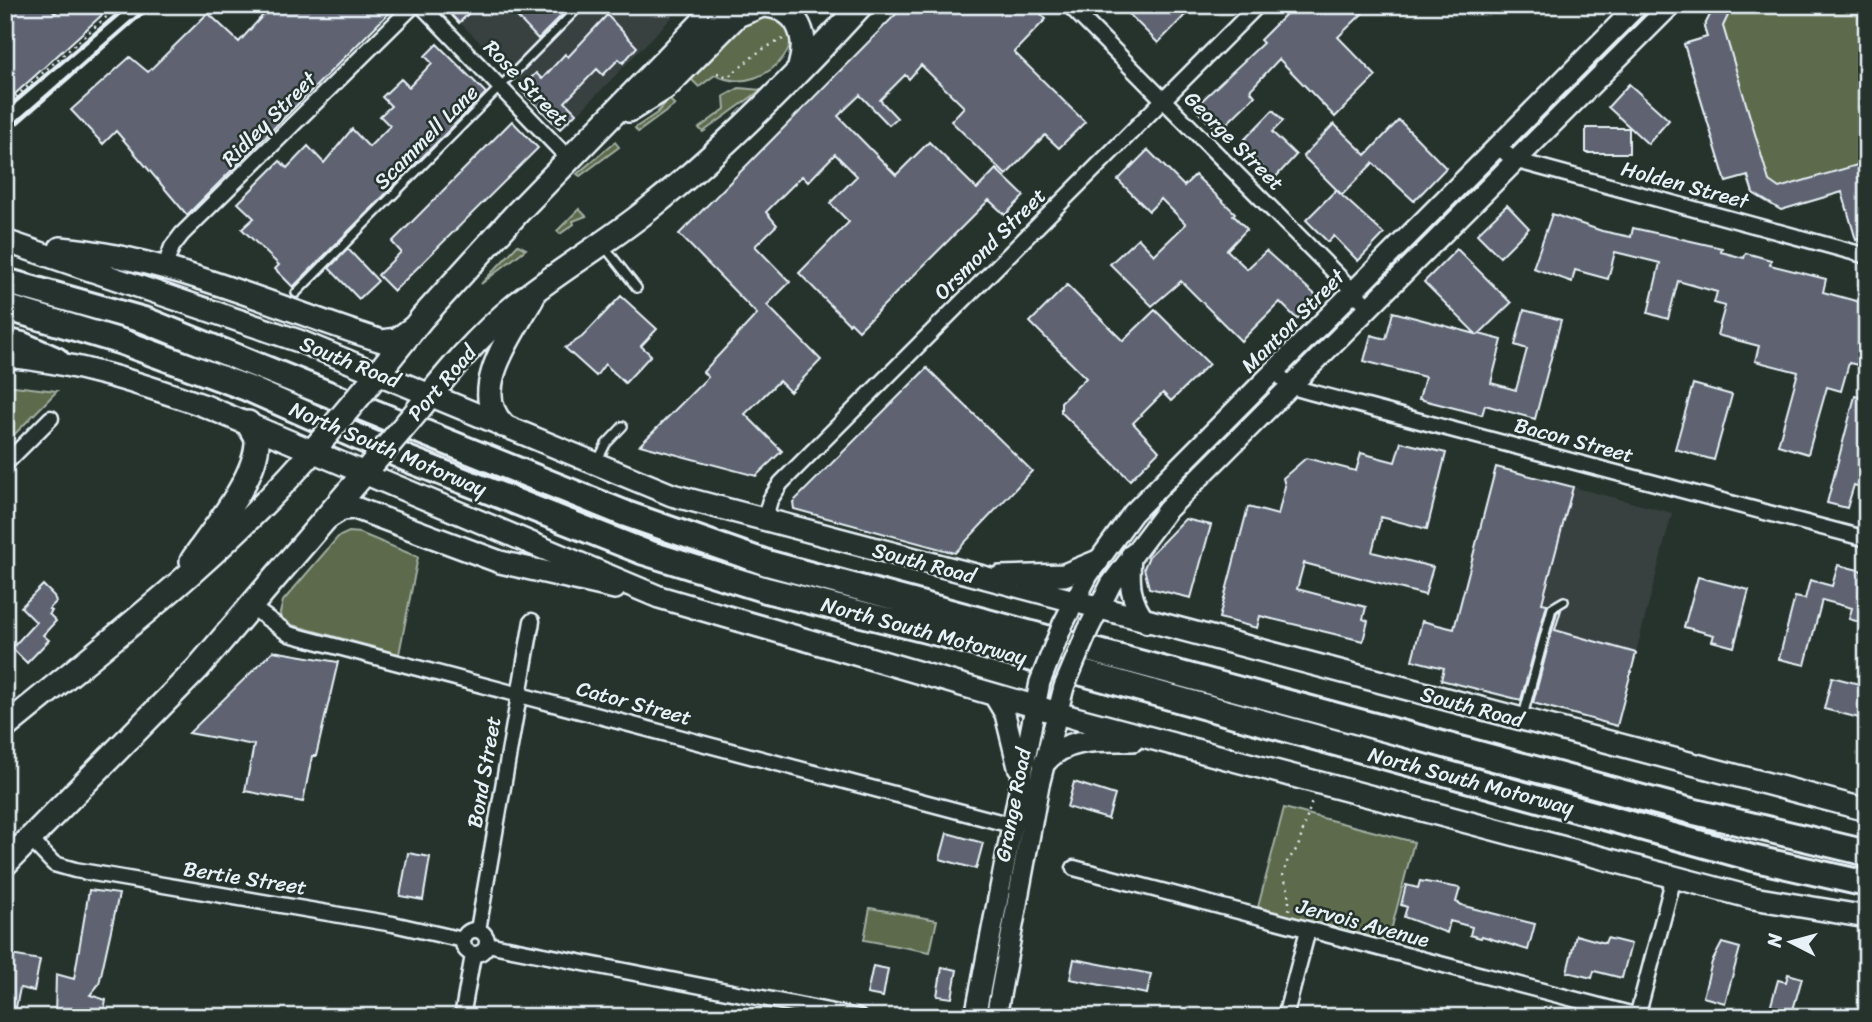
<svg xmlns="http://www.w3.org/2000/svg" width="1872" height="1022" viewBox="0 0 1872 1022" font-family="Sriracha,sans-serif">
<rect width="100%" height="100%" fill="#26332d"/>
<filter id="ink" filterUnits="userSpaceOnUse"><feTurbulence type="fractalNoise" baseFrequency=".0143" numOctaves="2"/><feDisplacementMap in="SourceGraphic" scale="14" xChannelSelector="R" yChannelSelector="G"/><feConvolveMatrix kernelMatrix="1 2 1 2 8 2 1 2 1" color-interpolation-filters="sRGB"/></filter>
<g filter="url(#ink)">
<path fill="#374141" d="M442 5H684L566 126Z
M1496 467 1672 513 1617 726 1441 680Z"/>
<path fill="#5d6a4b" stroke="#a2aea2" stroke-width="2" d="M1715 5H1867V237L1842 192 1781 210 1753 193 1747 176 1726 182 1684 44 1707 37 1704 27Z
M759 15C828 20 770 102 715 75L699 87 689 77 735 29Z
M739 88 761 90 703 132 699 128 725 109 724 96Z
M669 99 675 105 638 132 635 128 657 113Z
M615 142 619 147 580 176 577 174Z
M579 209 586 216 573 221 574 224 560 234 557 231Z
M518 245 526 249 481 284Z
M5 385 57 391 5 444Z
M349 532 360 533 418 557 399 654 281 622 280 613 283 601 338 537Z
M1284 808 1414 842 1388 942 1258 907Z
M870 908 937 920 930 952 864 940Z"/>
<path fill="#5f6371" stroke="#e8f1f8" stroke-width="2" d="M14 5H48L55 13 63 5H113L5 103V14Z
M272 5H397L187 215 116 131 103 144 71 110 130 57 148 72 208 13 239 42Z
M442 5H477L459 23Z
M506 5H572L538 39Z
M905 5H1032L1046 19 1014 52 1085 122 1059 148 1045 135 1006 175 951 121 964 107 921 65 909 79 905 75 880 100 897 118 889 125 860 95 838 116 896 175 929 142 977 189 996 169 1024 196 1005 215 989 200 859 330 851 322 849 324 799 273 849 222 830 203 857 176 835 154 808 182 802 176 766 212 777 225 755 246 790 282 767 305 821 360 790 392 779 381 745 414 782 451 756 476 640 445 708 377 703 372 757 314 679 234Z
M1120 5H1195L1158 43Z
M1295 5H1355L1363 13 1338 37 1376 76 1335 117 1279 59 1250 90 1255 96 1218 132 1194 108 1263 43 1260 40Z
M1715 5H1733L1723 26 1769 181 1779 188 1867 162V237L1856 240 1842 192 1781 210 1753 193 1748 176 1726 182 1684 44 1707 37 1704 27Z
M607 15 637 47 623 63 619 59 603 75 597 69 565 102 576 113 560 129 520 89 536 73 542 79 565 54 568 57Z
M437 44 486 93 293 287 275 269 279 265 242 229 254 218 238 203 280 161 287 168 308 146 324 163 352 129 369 147 390 126 380 116 391 106 382 97 401 79 409 87 432 63 425 56Z
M1629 84 1669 120 1648 144 1608 107Z
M1273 110 1283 121 1272 132 1296 155 1274 179 1240 144Z
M1399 120 1446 168 1414 201 1373 163 1342 195 1303 156 1334 124 1366 155Z
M512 121 538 148 394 291 378 275 401 252 392 242Z
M1586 128H1629V153H1586Z
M1148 150 1184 186 1195 175 1235 213 1233 215 1247 229 1227 250 1247 269 1266 251 1319 298 1297 319 1280 302 1241 341 1181 281 1152 306 1110 264 1138 238 1154 255 1186 224 1161 199 1149 211 1118 180Z
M1336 190 1384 234 1358 261 1334 236 1328 242 1306 220Z
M1507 205 1529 228 1500 257 1477 234Z
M1552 214 1602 231 1631 237 1633 228 1722 248 1721 252 1744 258 1746 253 1771 260 1770 265 1826 279 1823 292 1867 304V367L1849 363 1841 391 1827 387 1808 454 1778 445 1798 372 1755 361 1759 346 1717 335 1725 306 1714 303 1717 292 1678 281 1668 319 1648 313 1660 263 1615 252 1608 279 1575 270 1572 282 1533 268Z
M348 249 378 281 359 299 329 268Z
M1457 249 1511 303 1479 334 1502 340 1491 383 1516 390 1527 349 1515 345 1524 310 1561 320 1535 419 1485 405 1482 415 1419 399 1425 377 1364 361 1371 335 1386 339 1393 312 1476 334 1424 282Z
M1067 285 1123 341 1155 310 1209 364 1171 401 1163 393 1133 423 1159 451 1130 480 1061 412V402L1086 378 1030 322Z
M621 296 657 329 641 346 651 355 625 383 605 364 596 376 565 348 582 337Z
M927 368 1032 471 955 553 794 509 793 502Z
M1693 384 1732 395 1714 460 1675 449Z
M1855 396 1867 399V489L1854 485 1847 508 1827 503Z
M1401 442 1446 453 1427 529 1381 517 1372 552 1433 567 1425 595 1304 563 1297 589 1366 607 1363 619 1368 621 1363 641 1260 616 1257 628 1219 618 1248 507 1278 515 1285 486 1283 478 1306 458 1356 471 1361 453 1395 462Z
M1496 467 1573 487 1542 603 1547 604 1521 700 1441 680 1444 668 1412 660 1422 621 1454 629Z
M1185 519 1211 525 1191 598 1149 588 1144 568 1149 556Z
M1838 565 1867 572V624L1849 619 1852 608 1822 600 1805 665 1779 659 1795 597 1805 599 1810 580 1832 586Z
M1698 577 1749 590 1734 647 1712 641 1714 635 1684 627Z
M43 585 54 596 56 602 49 609 52 611 49 614 56 621 43 635 49 640 27 663 12 648 36 622 21 607Z
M1561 610 1555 630 1636 653 1617 726 1533 703 1557 612Z
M273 651 338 662 316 756H312L303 802 245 791 254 745 189 733Z
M1832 677 1867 686V720L1824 709Z
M1074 782 1115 795 1108 819 1067 807Z
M947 833 983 843 976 869 940 859Z
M408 853 430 857 423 900 400 896Z
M1420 881 1460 888 1456 902 1464 906 1535 924 1528 950 1482 936 1481 938 1470 935 1472 927 1450 921 1447 933 1404 917 1407 907 1401 905 1406 885 1418 888Z
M89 890 119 894 99 984 90 995 106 1000 103 1017H55L56 974 74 979Z
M1576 935 1605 943 1607 938 1631 944 1622 978 1594 971 1592 978 1567 972Z
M1722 943 1740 948 1725 1003 1703 997 1712 962Z
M5 954 40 960 34 991 20 988 14 1017H5Z
M1074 959 1151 974 1147 994 1070 979Z
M873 966 888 969 883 997 867 994Z
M942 967 957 970 952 998 937 996Z
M1788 974 1802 978 1791 1017 1769 1012 1778 980 1786 982Z"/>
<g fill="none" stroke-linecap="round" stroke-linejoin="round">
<g stroke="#e8f1f8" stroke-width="12">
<path id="service" d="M604 246 637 288
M296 293 581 5
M597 462 606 444 623 426
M1523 716 1552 608 1564 601"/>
</g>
<g stroke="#e8f1f8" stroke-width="19">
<path id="minor" d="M421 5 570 160
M1069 5 1369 307
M1497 146 1514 160 1867 256
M164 269 172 247 182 234 414 5
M1276 371 1289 386 1310 392 1867 539
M5 464 51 418
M764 521 770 500 781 483 1258 5
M253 608 289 634 1011 825
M31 840 54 864 75 870 393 924 463 940
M1074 868 1642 1017
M463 942a12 12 0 1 1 24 0a12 12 0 1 1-24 0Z
M478 930 532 621
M487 944 859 1017
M462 1017 473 955
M1285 1017 1308 930
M1637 1017 1674 877"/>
</g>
<g stroke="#e8f1f8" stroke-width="24">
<path id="secondary" d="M1131 555C1129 582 1129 601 1147 623
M1063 624 1088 575 1133 513 1638 5
M1088 630 1111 584 1167 510 1671 5
M993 694 1005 714 1018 767
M975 1017 1040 682
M996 1017 1039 785 1064 687"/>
</g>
<g stroke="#e8f1f8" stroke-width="26">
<path id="primary" d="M5 241 299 341 672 495 1867 810
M60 248C169 257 279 309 382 341L397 339 412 328
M5 356C75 362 139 383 205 406L659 597 1075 718 1674 877 1753 898 1867 917
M326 519 342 509 355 508 500 562 615 588
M1000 577 1064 575 1098 561
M1044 763C1065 737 1102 740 1133 740"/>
</g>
<g stroke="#e8f1f8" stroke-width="28">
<path id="trunk" d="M764 5C799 7 809 37 800 67
M629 110 666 87 737 15 762 5
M365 389 422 318 518 212 719 5
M418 410C448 372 479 335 516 305 559 270 607 243 650 208 725 149 797 75 861 5
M503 425C467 391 514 331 532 298
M192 561C212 531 259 475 257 439L248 423
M5 727C116 636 230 550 322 440
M5 864 197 669 373 463"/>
</g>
<g stroke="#e8f1f8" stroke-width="30">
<path id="motorway" d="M5 281 147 321 626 514 767 563 1691 811 1867 853
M5 307 122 342 247 388 410 460 644 552 766 590 942 634 1756 859 1867 884
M5 341 22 345 56 360"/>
</g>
<path stroke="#e8f1f8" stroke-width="2.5" stroke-dasharray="2 5" stroke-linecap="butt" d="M822 5 829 14
M717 73 728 77 761 50 783 39
M5 106 120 5
M1289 910V892L1283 875 1287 862 1298 847 1312 801"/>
<use href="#service" stroke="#26332d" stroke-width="7"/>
<use href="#minor" stroke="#26332d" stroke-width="14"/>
<use href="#secondary" stroke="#26332d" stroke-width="19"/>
<use href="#primary" stroke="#26332d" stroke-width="21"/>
<use href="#trunk" stroke="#26332d" stroke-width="23"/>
<use href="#motorway" stroke="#26332d" stroke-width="24"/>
<path stroke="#e8f1f8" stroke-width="4.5" d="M5 110 129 5
M5 133 151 5"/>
<g stroke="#e8f1f8" stroke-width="24" stroke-linecap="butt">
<path id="secondary-bridge" d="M1040 682 1063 624
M1064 687 1088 630"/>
</g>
<g stroke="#e8f1f8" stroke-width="28" stroke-linecap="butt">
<path id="trunk-bridge" d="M322 440 365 389
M373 463 418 410"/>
</g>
<use href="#secondary-bridge" stroke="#26332d" stroke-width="19"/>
<use href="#trunk-bridge" stroke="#26332d" stroke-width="23"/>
</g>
</g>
<g text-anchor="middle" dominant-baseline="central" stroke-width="5" stroke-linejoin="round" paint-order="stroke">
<g font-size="21" fill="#e8f1f8" stroke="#26332d">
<text transform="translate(526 83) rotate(46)">Rose Street</text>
<text transform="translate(269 119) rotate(-45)">Ridley Street</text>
<text transform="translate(426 137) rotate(-45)">Scammell Lane</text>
<text transform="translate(1234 141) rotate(45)">George Street</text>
<text transform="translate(1685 185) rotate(15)">Holden Street</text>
<text transform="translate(990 244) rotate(-45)">Orsmond Street</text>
<text transform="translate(1293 321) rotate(-45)">Manton Street</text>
<text transform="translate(350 362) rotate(22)">South Road</text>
<text transform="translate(442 383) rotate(-49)">Port Road</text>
<text transform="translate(1574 440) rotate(15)">Bacon Street</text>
<text transform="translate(388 449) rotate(23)">North South Motorway</text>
<text transform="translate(924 563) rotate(15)">South Road</text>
<text transform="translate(924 631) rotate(15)">North South Motorway</text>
<text transform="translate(634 703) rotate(15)">Cator Street</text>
<text transform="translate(1472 707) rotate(15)">South Road</text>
<text transform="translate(484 772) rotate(-80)">Bond Street</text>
<text transform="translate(1471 781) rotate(15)">North South Motorway</text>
<text transform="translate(1013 805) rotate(-79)">Grange Road</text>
<text transform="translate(245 878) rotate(9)">Bertie Street</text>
<text transform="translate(1363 923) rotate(15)">Jervois Avenue</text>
</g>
</g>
<rect width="1872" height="1022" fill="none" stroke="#26332d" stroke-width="28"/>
<rect x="14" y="14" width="1844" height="994" fill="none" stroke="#e8f1f8" stroke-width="2.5" filter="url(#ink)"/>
<g transform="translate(1791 942) rotate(276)" stroke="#26332d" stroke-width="5" paint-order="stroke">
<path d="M0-5L12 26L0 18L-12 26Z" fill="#e8f1f8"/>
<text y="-10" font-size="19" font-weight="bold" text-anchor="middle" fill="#e8f1f8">N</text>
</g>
</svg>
